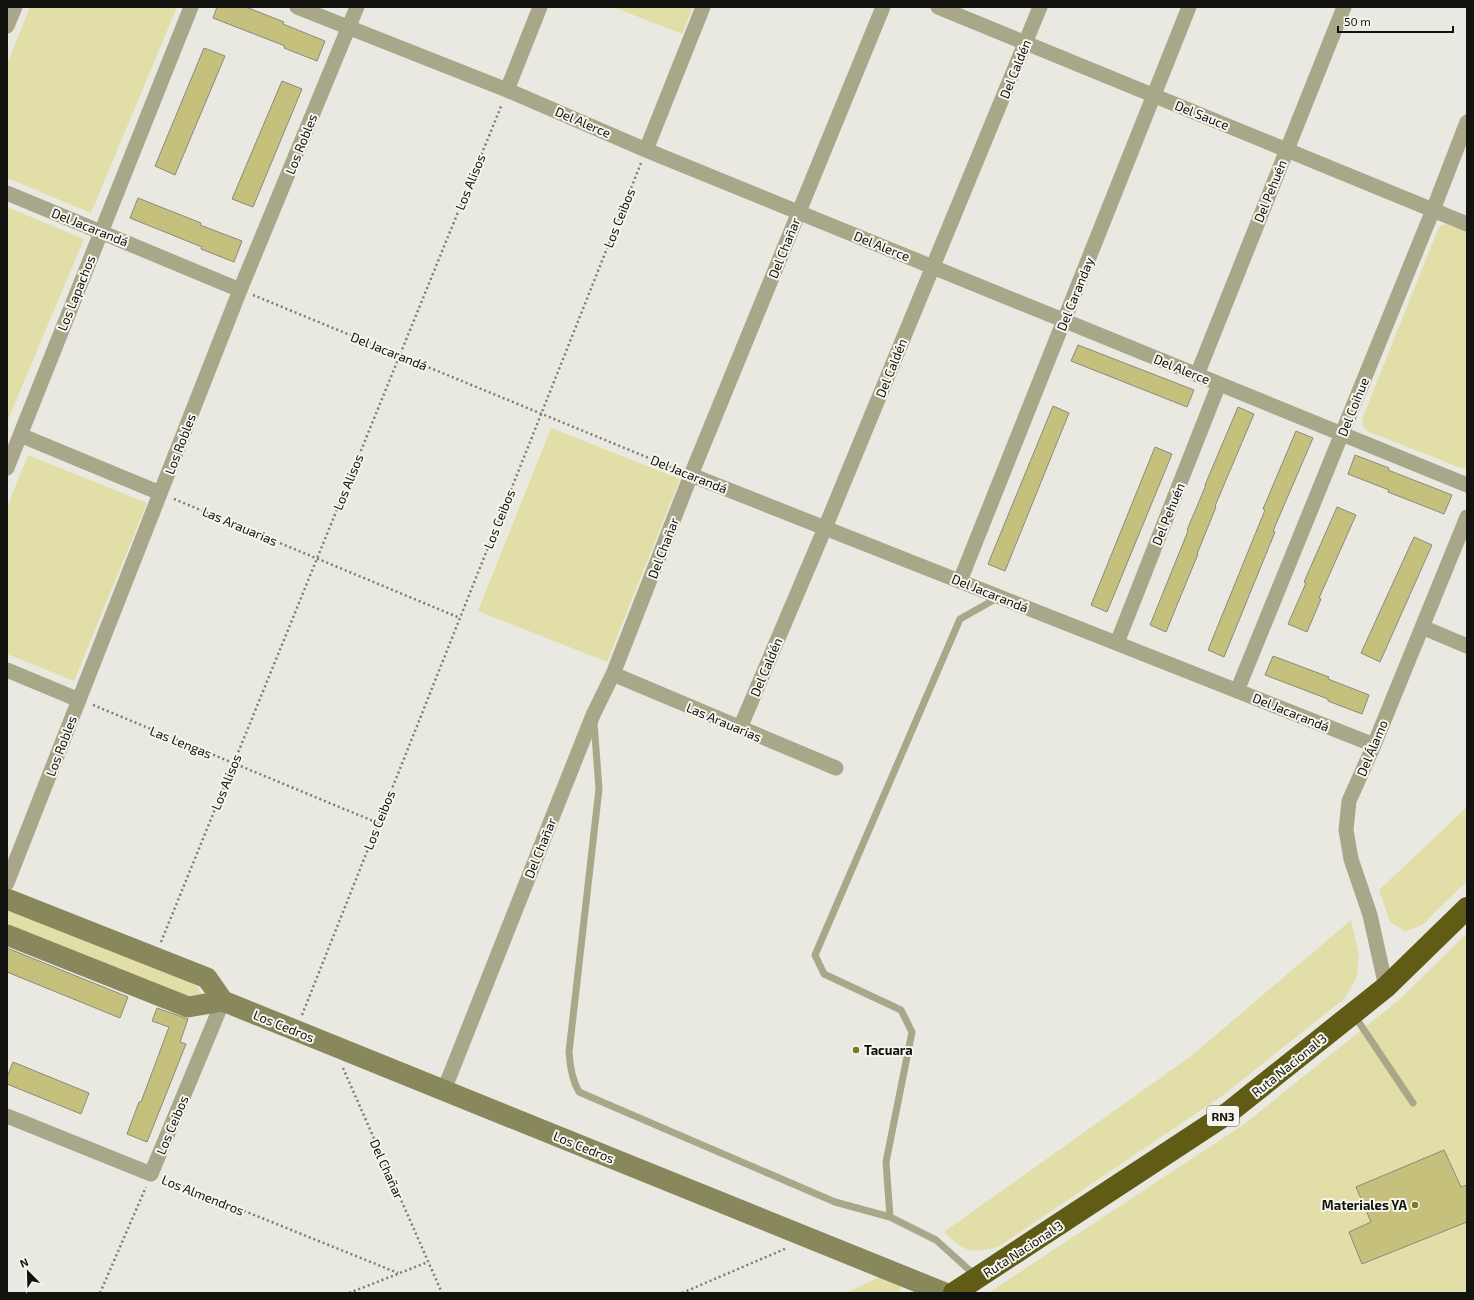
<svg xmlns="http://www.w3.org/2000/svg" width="1474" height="1300" viewBox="0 0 1474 1300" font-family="'Exo 2',sans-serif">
<rect width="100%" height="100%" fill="#e9e9e1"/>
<path fill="#e1dfa7" d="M30 7H177L91 213 7 178V64Z
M613 7H693L682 34Z
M7 207 84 239 7 422Z
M1447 224 1467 232V467L1461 468 1367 431 1363 426 1362 419 1438 229 1441 225Z
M551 428 680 479 607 662 478 611Z
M28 455 147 503 74 681 7 654V507Z
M1467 807V881L1421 926 1405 931 1390 922 1379 890Z
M7 909 193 981 202 994 184 996 7 926Z
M1351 920 1359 955 1357 977 1344 999 1222 1096 998 1247C968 1254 966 1252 944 1232L1191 1056Z
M1467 933V1293H988L1243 1125 1400 999Z
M881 1276 901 1285 900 1293H846Z"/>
<path fill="#c5c17d" stroke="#898981" d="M217 7H246L284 22 283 24 325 41 317 61 284 48 285 46 213 18Z
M204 48 225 56 175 175 155 166Z
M282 81 302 89 253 207 232 199Z
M138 198 201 223 200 225 242 241 234 262 201 249 202 247 130 218Z
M1078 345 1194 390 1187 407 1071 361Z
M1053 406 1069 413 1005 571 988 564Z
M1238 407 1254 414 1215 506 1216 507 1197 554H1198L1166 632 1150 625 1188 531 1187 530 1206 485H1205Z
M1296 431 1313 438 1273 531 1275 532 1224 657 1208 650 1265 510 1263 509Z
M1155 447 1172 454 1107 612 1091 605Z
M1355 455 1389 468 1388 470 1452 495 1444 514 1388 492 1389 490 1348 474Z
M1337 507 1356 515 1319 598 1321 599 1307 632 1288 624 1306 583 1304 582Z
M1414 537 1432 545 1380 662 1361 653Z
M1273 656 1329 677 1328 679 1369 695 1362 714 1328 701V699L1265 675Z
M7 948 128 997 120 1018 7 972Z
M157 1008 188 1019 180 1042 186 1044 147 1142 127 1134 139 1102H141L169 1027 152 1021Z
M13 1062 89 1093 81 1114 7 1084V1077Z
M1444 1150 1461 1187 1467 1185V1222L1362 1264 1349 1232 1371 1222 1356 1187Z"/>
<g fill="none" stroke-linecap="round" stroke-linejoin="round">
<path stroke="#7c7c77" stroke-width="2.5" stroke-dasharray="2 3" stroke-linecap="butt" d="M253 295 678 470
M174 499 460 618
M93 705 378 823
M161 942 502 104
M302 1015 641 163
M343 1068 442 1293
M165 1179 398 1273
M100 1293 146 1187
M349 1293 428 1262
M682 1293 787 1248"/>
<path stroke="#a8a78a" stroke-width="7" d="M594 722 599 789 569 1052C570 1067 572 1080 579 1092L835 1202 890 1217
M1354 1015 1413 1103
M976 1276 936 1240 890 1217 886 1162 912 1032 901 1010 824 974 815 955 960 619 999 597"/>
<path stroke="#a8a78a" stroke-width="15" d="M297 7 507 90 646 150 1467 485
M938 7 1467 224
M7 26 15 7
M507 90 540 7
M646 150 703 7
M7 193 240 290
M1197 375 1344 7
M20 435 160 493
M7 468 191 7
M691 475 1374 745
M960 581 1189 7
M1422 627 1467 646
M1117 643 1219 384
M7 670 79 700
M613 674 836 768
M1237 691 1433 210 1467 122
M740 728 825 528 1040 7
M7 883 240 290 357 7
M1386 987 1370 915 1351 859 1346 830 1349 801 1374 745 1467 517
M444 1090 593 715 613 674 691 475 883 7
M7 1116 151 1174 223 1001"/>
<path stroke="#89875c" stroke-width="21" d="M7 899 207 978 223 1001
M7 935 188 1007 223 1001 945 1293"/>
<path stroke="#605c15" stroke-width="22" d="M954 1293 1228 1113 1386 987 1467 908"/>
</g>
<g fill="#7e781e" stroke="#f7f6ee" stroke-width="1.5">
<circle cx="856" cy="1050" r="4"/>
<circle cx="1415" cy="1205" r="4"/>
</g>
<g text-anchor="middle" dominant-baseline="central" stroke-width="4" stroke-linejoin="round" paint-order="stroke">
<rect fill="#f7f6ee" stroke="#575652" stroke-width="1" x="1207" y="1106" width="32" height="20" rx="3"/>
<g font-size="12" font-weight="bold" fill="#12120f">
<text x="1223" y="1116">RN3</text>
</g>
<g font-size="13" fill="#12120f" stroke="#f7f6ee">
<text transform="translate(1015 69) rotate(-68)">Del Caldén</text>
<text transform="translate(1202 115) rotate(22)">Del Sauce</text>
<text transform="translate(583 122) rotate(23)">Del Alerce</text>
<text transform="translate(301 144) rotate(-68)">Los Robles</text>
<text transform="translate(470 182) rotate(-68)">Los Alisos</text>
<text transform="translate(1270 191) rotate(-68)">Del Pehuén</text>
<text transform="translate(619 218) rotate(-68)">Los Ceibos</text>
<text transform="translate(90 227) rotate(22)">Del Jacarandá</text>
<text transform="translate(882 246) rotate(22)">Del Alerce</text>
<text transform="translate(784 248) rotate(-68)">Del Chañar</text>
<text transform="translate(76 293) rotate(-68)">Los Lapachos</text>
<text transform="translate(1075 294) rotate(-68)">Del Caranday</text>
<text transform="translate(389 351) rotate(22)">Del Jacarandá</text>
<text transform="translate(891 368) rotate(-68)">Del Caldén</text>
<text transform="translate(1182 369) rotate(22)">Del Alerce</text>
<text transform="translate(1353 407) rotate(-68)">Del Coihue</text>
<text transform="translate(180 444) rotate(-69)">Los Robles</text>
<text transform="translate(689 474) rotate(22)">Del Jacarandá</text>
<text transform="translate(348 482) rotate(-68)">Los Alisos</text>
<text transform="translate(1168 514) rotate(-68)">Del Pehuén</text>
<text transform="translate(499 519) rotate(-68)">Los Ceibos</text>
<text transform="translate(240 526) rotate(23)">Las Arauarias</text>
<text transform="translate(663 548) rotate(-69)">Del Chañar</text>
<text transform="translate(990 593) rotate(22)">Del Jacarandá</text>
<text transform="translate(766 667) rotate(-67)">Del Caldén</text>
<text transform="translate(1291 712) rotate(22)">Del Jacarandá</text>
<text transform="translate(724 722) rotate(23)">Las Arauarias</text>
<text transform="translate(181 742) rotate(22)">Las Lengas</text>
<text transform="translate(61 746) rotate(-69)">Los Robles</text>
<text transform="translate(1372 748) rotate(-67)">Del Álamo</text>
<text transform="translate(226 782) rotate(-68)">Los Alisos</text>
<text transform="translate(379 820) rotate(-68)">Los Ceibos</text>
<text transform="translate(540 848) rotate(-68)">Del Chañar</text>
<text transform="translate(284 1026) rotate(22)">Los Cedros</text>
<text transform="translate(1289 1065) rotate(-39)">Ruta Nacional 3</text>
<text transform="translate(172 1125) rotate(-67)">Los Ceibos</text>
<text transform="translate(584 1147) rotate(22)">Los Cedros</text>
<text transform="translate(387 1169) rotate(66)">Del Chañar</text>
<text transform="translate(203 1195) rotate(22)">Los Almendros</text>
<text transform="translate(1023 1249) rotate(-33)">Ruta Nacional 3</text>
</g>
<g font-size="13" font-weight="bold" fill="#12120f" stroke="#f7f6ee" text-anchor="start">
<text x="864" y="1050">Tacuara</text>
<text x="1407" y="1205" text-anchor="end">Materiales YA</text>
</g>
</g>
<rect width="1474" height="1300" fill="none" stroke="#12120f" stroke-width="16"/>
<g transform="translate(28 1272) rotate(337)" stroke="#f7f6ee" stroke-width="3" paint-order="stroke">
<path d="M0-3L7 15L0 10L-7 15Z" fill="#12120f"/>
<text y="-6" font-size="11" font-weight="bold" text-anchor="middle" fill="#12120f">N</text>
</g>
<path d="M1338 26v6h115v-6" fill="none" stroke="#12120f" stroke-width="2"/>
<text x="1344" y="26" font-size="12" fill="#12120f" stroke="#f7f6ee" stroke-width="3" paint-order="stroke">50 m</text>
</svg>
